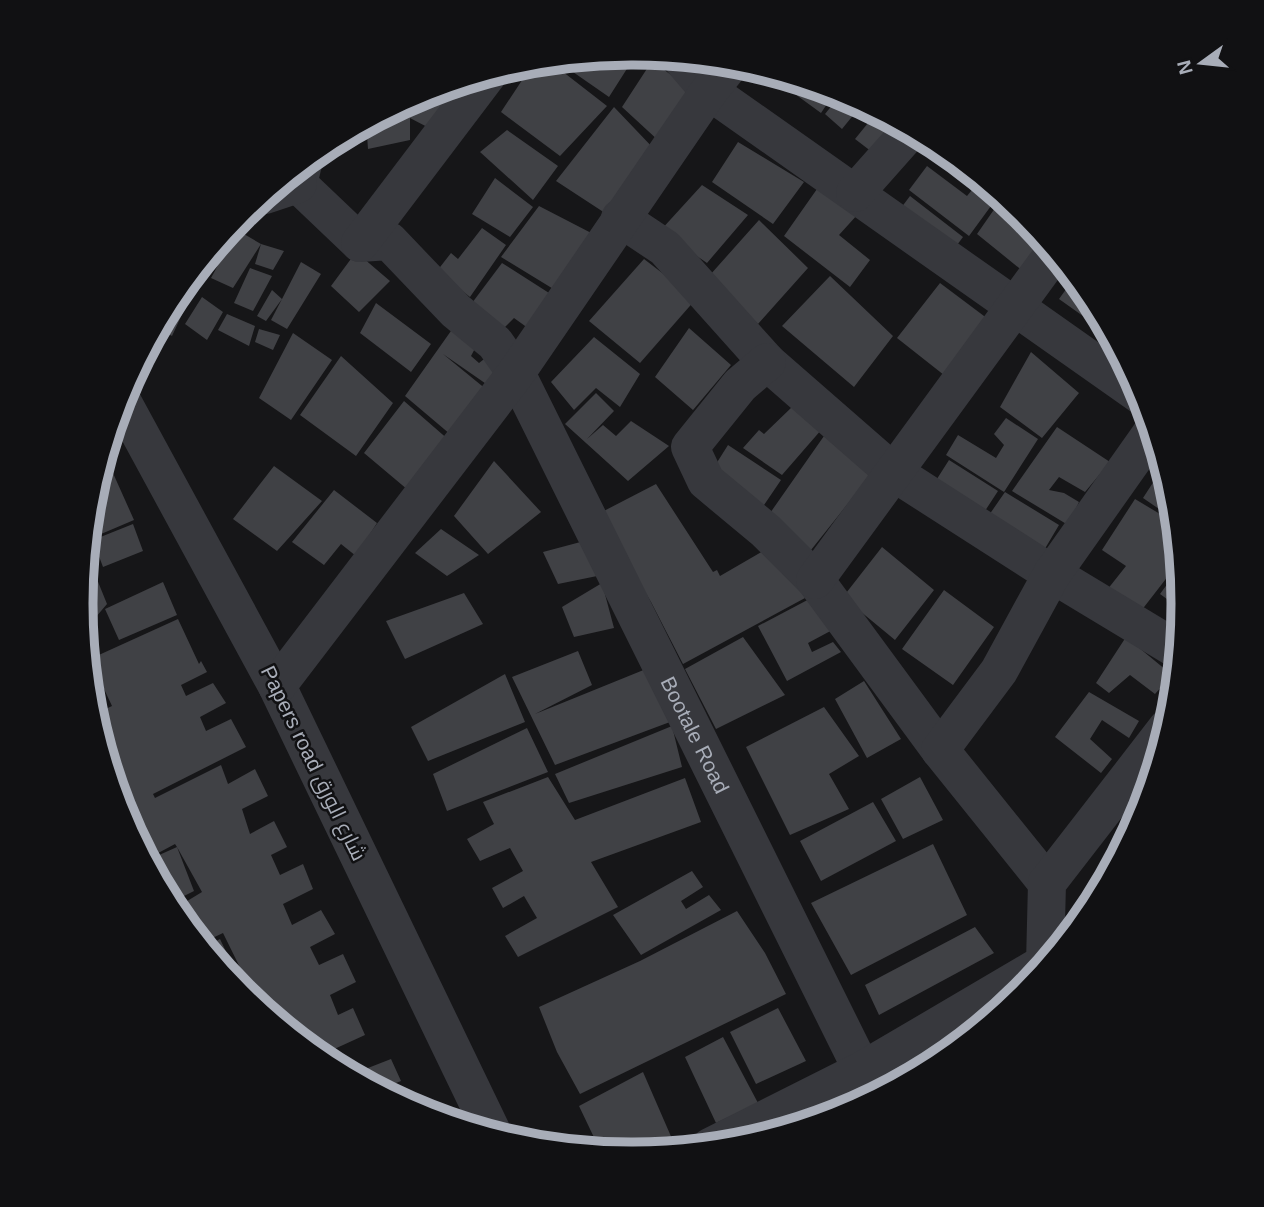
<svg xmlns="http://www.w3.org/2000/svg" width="1264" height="1207" viewBox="0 0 1264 1207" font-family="Helvetica,Cairo,sans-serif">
<rect width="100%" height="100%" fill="#161618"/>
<path fill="#404145" d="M637 53 609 97 573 72 582 57Z
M549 61 607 106 560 156 501 112 534 62Z
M652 61 696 93 660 142 622 107Z
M762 70 835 92 821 113Z
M432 91 450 101 431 129 410 118V140L368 149 367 135 325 147 365 124 366 131V124Z
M841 94 896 123 872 152 855 139 868 123 855 113 842 129 825 114Z
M614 107 656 151 608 215 556 181Z
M507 130 558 166 533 200 480 152Z
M738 142 804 182 773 224 712 182Z
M927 166 967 196 980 180 999 195 969 236 909 190Z
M495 178 533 207 510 237 472 214Z
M702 185 748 215 707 263 660 231Z
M817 189 858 214 839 235 870 260 850 287 784 236Z
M910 196 963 237 951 253 898 212Z
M1002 198 1036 232 1029 243 1039 251 1024 272 977 234Z
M539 206 599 237 555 290 501 257Z
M759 220 808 268 758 324 710 275Z
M482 228 506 245 470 297 437 271 451 253 458 259Z
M237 230 261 244 284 251 273 270 255 264 261 244 233 288 211 278Z
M356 252 390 281 359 312 331 286Z
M644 259 696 299 640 363 589 321Z
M301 262 321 274 287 329 271 320 282 299 266 321 257 316 272 290 282 299Z
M502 263 560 300 532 331 514 318 499 333 466 311Z
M250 268 272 276 253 311 234 303Z
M830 276 893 336 854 387 782 326Z
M1074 278 1090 298 1111 336 1059 299Z
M940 283 992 322 949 379 897 338Z
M181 289 191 295 172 336 158 328Z
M202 297 223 312 207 340 185 324Z
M376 303 431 344 411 372 360 333Z
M227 314 255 326 249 346 218 330Z
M458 321 480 339 471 356 479 363 488 356 502 364 492 388 443 354 487 390 457 440 405 396Z
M689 328 731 365 693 410 655 377Z
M259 329 280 335 273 350 255 342Z
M293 333 332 360 291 420 259 398Z
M594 337 640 374 620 407 596 388 574 410 551 382Z
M1031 352 1079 393 1042 438 1000 407Z
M341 356 393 403 356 456 300 415Z
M596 393 614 411 587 439 603 425 616 436 631 421 669 446 628 481 565 424Z
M404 401 450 441 408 490 364 453Z
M792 407 822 429 782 475 743 448 759 430 764 434Z
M1006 418 1038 439 1004 492 946 455 958 435 996 458 1004 445 994 434Z
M1057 427 1110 462 1085 492 1059 477 1049 490 1064 493 1079 502 1068 525 1012 491Z
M824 436 874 471 811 550 768 516Z
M728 445 781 480 758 514 711 472Z
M104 453 134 520 87 540 92 496Z
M949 460 998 491 983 514 935 482Z
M494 461 541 512 488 554 454 516Z
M274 466 322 501 277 551 233 519Z
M1154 481 1171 493 1175 520 1143 498Z
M656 484 713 572 717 570 720 576 775 544 805 598 683 664 651 602 598 514Z
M334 490 377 523 356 556 341 544 324 565 292 542Z
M1005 492 1059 525 1043 552 987 518Z
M1135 499 1175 523 1179 562 1141 611 1107 590 1126 566 1102 550Z
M133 524 143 551 103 567 93 540Z
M441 529 479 555 447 576 415 553Z
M588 540 602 575 558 584 543 552Z
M882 547 934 590 895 640 843 597Z
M86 552 107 604 84 631 81 603Z
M1179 568 1183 604 1182 610 1160 594Z
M163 582 177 615 119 640 105 609Z
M602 583 614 628 574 637 562 607Z
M944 590 994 627 953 685 902 649Z
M464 593 483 624 405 659 386 621Z
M815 596 836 628 808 643 812 652 833 642 841 652 787 681 758 626Z
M178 619 199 664 201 661 207 672 181 685 186 696 213 683 226 703 200 717 206 731 231 719 246 747 153 794 155 798 221 765 228 784 255 769 268 796 242 809 250 834 274 821 287 847 271 855 280 875 303 864 313 889 283 904 292 925 321 910 335 934 310 947 319 965 343 954 356 982 330 995 338 1015 353 1008 365 1035 319 1056 260 1008 223 933 202 943 174 909 202 892 177 847 194 891 170 903 148 860 177 847 175 844 147 859 123 814 93 715 112 706 90 659Z
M743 637 785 695 716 729 685 669Z
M1126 637 1172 675 1155 694 1130 675 1109 693 1096 683Z
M578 651 592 685 535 714 646 669 670 722 555 765 512 677Z
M88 672 105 706 92 712V711Z
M505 674 525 722 428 761 411 727Z
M864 681 901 739 867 758 835 699Z
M1089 692 1139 721 1129 738 1102 720 1090 739 1112 759 1101 773 1055 737Z
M824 707 859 756 829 774 849 809 790 835 746 747Z
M672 726 682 767 569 803 555 774Z
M527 728 548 772 447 811 433 774Z
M548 777 575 820 685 778 701 822 591 862 618 907 518 957 505 936 537 918 524 896 503 908 492 888 523 871 510 848 480 861 467 839 494 824 483 802Z
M920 777 943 820 903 839 881 799Z
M873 802 896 841 821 881 800 841Z
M933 844 967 915 851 975 811 903Z
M692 871 703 887 681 901 686 909 709 895 721 910 641 955 613 915Z
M737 911 765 953 786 994 580 1094 557 1052 539 1007 640 961Z
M975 927 994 953 879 1015 865 985Z
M220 939 241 983 236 985 204 947Z
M778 1008 806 1061 756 1084 730 1032Z
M723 1037 758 1103 716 1123 685 1057Z
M391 1059 401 1081 379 1090 350 1075Z
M643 1072 673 1141 652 1153H617L612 1144 600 1150 579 1106Z"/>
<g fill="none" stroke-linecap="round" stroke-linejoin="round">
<g stroke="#37383d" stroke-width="38">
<path d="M680 57 709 91 1143 397"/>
<path id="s1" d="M303 164 298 184 360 243 389 241 456 311 495 343 516 373 875 1096"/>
<path d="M855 193 910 131"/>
<path d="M265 195 298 184"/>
<path d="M620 218 665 248 767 362 893 472 1052 574 1178 650"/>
<path d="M360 243 488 74"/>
<path d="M767 362 740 385 690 447 706 481 766 531 815 580 940 750"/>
<path d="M121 399 277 686 493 1134"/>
<path d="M815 580 1054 253"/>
<path d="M277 686 516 373 709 91 732 62"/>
<path d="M1047 883 940 750 999 671 1052 574 1153 431"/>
<path d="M710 1147 863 1070 1045 963 1047 883 1167 728"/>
</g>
</g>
<g text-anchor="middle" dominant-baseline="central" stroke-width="5" stroke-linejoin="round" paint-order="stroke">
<g font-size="21" fill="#a8adb8" stroke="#111113">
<text stroke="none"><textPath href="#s1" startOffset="723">Bootale Road</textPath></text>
<text transform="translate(314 763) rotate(64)">Papers road شارع الورق</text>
</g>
</g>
<path d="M0 0H1264V1207H0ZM631 65H633A538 538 0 0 1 1171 603V604A538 538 0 0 1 633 1142H631A538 538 0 0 1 93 604V603A538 538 0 0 1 631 65Z" fill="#111113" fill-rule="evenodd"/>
<path fill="none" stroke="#a8adb8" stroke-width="9" d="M631 65H633A538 538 0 0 1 1171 603V604A538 538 0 0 1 633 1142H631A538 538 0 0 1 93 604V603A538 538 0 0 1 631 65Z"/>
<g transform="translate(1201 63) rotate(255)" stroke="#111113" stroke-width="5" paint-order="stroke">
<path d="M0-5L12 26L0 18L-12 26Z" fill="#a8adb8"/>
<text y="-10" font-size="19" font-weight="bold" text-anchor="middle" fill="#a8adb8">N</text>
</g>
</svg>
